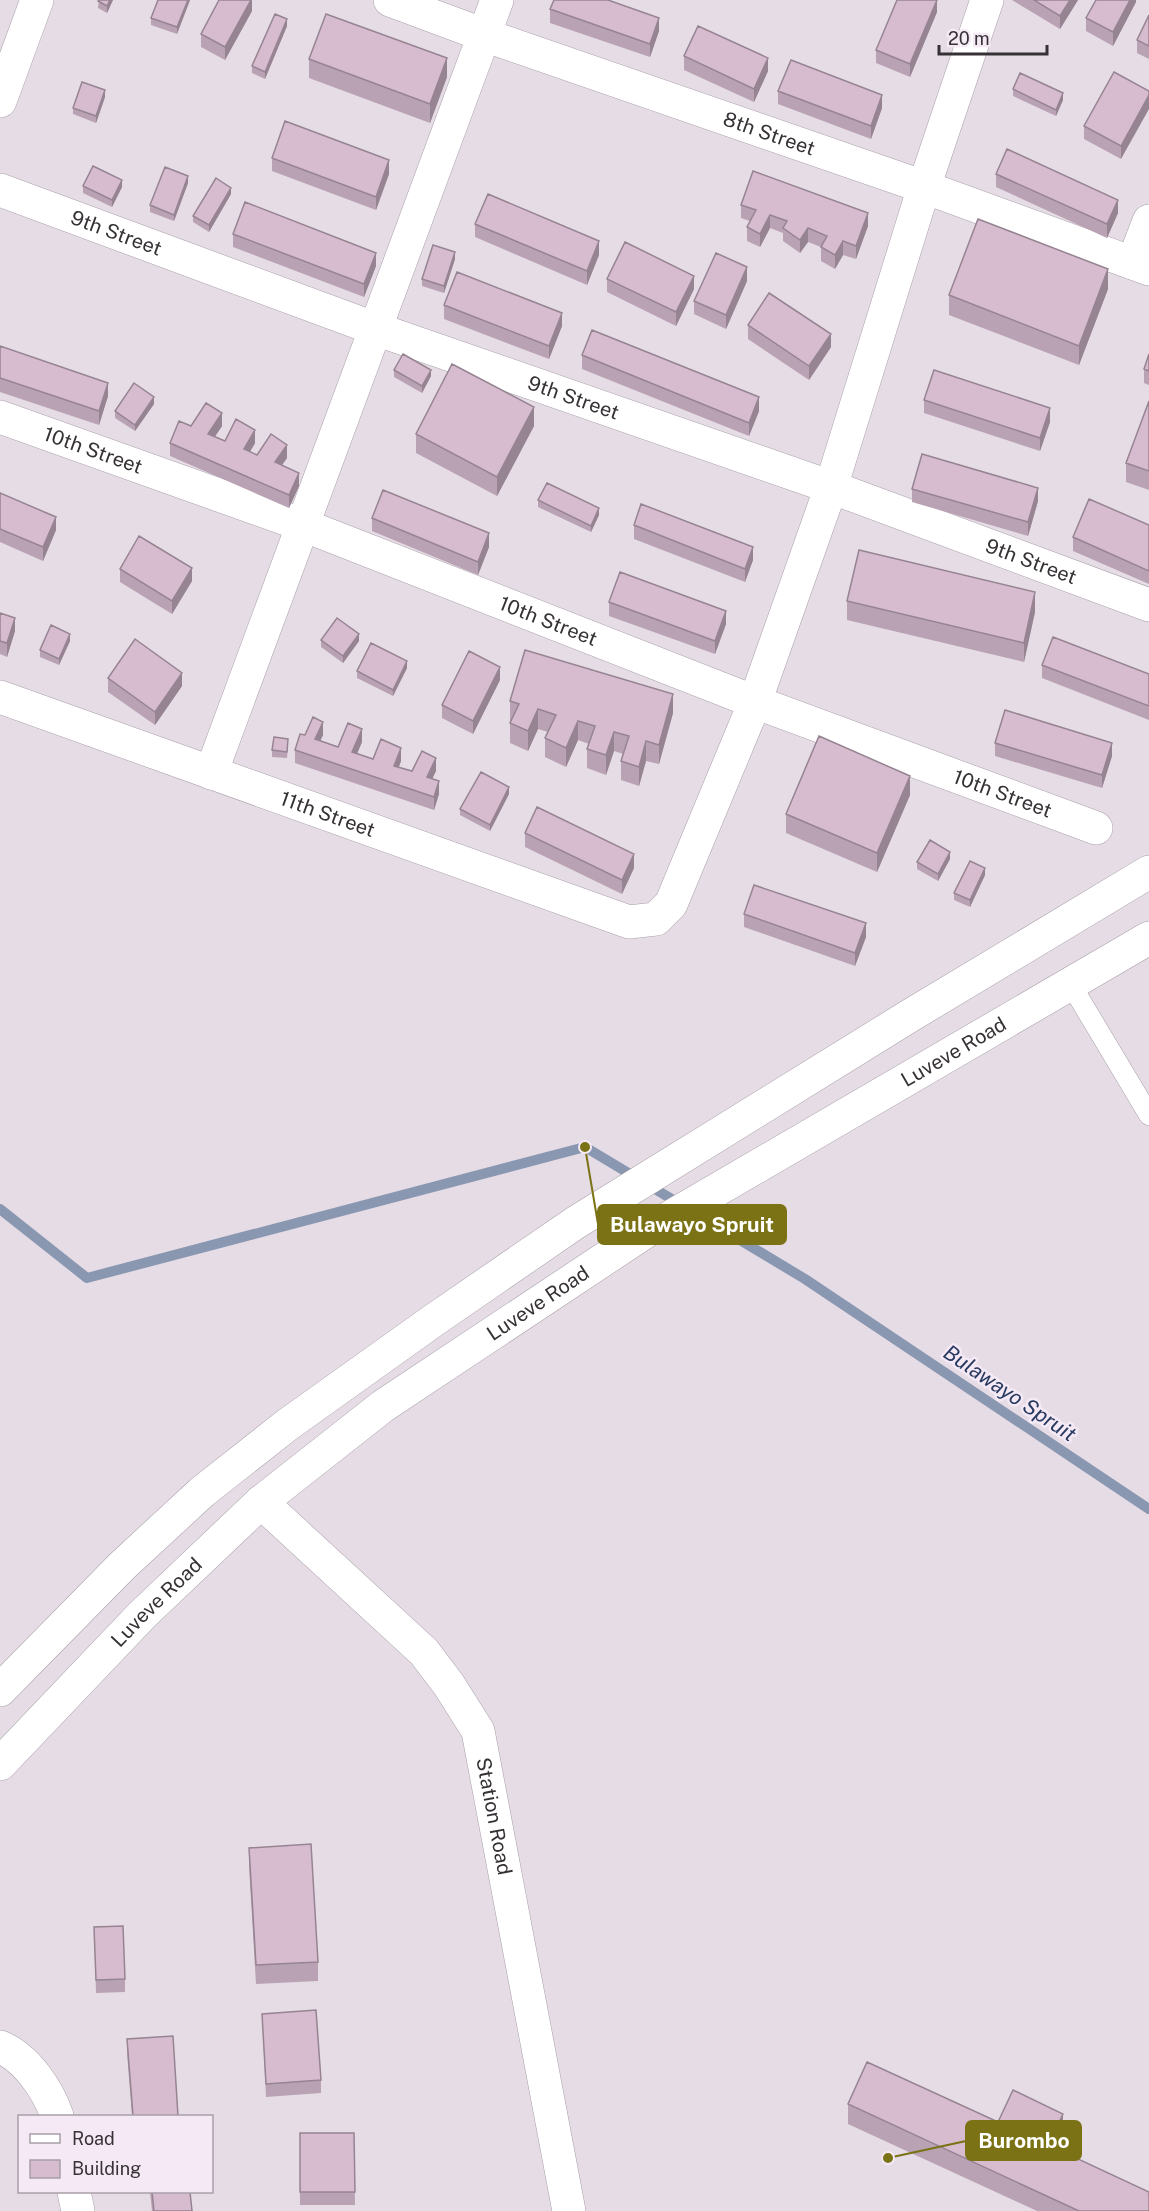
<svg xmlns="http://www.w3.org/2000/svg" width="1149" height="2211" viewBox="0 0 1149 2211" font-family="'Public Sans',sans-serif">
<rect width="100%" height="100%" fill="#e6dce6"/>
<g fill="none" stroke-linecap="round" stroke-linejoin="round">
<path stroke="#8a97b1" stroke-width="10" d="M0 1209 87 1278 585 1147 805 1279 1149 1509"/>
<g stroke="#a9a0a9" stroke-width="21">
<path id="service" d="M1070 983 1149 1115"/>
</g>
<g stroke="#a9a0a9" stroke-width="34">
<g id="minor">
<path id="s1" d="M390 0 484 35 924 187 1149 269"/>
<path d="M0 101 37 0"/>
<path id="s2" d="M0 190 376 329 831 487 1149 605"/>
<path d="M1133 263 1149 221"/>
<path id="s3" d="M0 417 303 525 755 702 1096 828"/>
<path id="s4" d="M0 697 629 922 656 919 671 904 755 702 831 487 924 187 987 0"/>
<path d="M211 773 497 0"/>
<path id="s5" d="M261 1502 424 1652 449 1685 478 1731 569 2211"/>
<path d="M0 2047C27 2058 48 2090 57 2116"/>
<path d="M74 2192 78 2211"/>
</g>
</g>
<g stroke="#a9a0a9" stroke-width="34">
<g id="tertiary">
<path d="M0 1690 122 1566 202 1492 287 1425 434 1320 575 1223 911 1015 1149 872"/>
<path id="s6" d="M0 1764 142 1615 261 1502 383 1406 648 1230 1149 938"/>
</g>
</g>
<use href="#service" stroke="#fff" stroke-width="20"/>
<use href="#minor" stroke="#fff" stroke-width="33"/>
<use href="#tertiary" stroke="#fff" stroke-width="33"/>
</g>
<path fill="#b9a2b3" d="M99 0H113L107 13 98 8Z
M158 0H190L177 34 151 25V18Z
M252 0V11L225 60 201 47V34Z
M937 0V12L910 77 876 63V50Z
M1012 0H1078L1060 29Z
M1136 0V2L1113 46 1086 31V18Z
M550 9 659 31 650 57 550 23Z
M1149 15V59L1137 53V40Z
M287 26 265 79 252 73V66Z
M684 56 768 71 754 102 684 70Z
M309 59 447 77 430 123 309 78Z
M1013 89 1063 100 1056 116 1013 96Z
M778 91 882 108 871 139 778 104Z
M1149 91 1121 159 1084 139V126Z
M105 97 96 123 73 114V108Z
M272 158 389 174 376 210 272 171Z
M996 174 1118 213 1107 238 996 187Z
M188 183 174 221 150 212V205Z
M83 186 122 187 112 207 83 193Z
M231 194 209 232 193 222V216Z
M741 205 868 226 856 259 843 255 835 269 821 261V247L808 242 800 253 783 241V233L770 228 760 247 747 241V227L750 221 741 218Z
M475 224 599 255 587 285 475 237Z
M233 234 376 266 364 297 233 247Z
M455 259 444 293 422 286V279Z
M607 279 694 289 676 326 607 292Z
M747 281 726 329 694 314V301Z
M1108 289 1079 365 949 315V295Z
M444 305 562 326 549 359 444 319Z
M748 325 831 347 809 380 748 339Z
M0 346 108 396 99 425 0 392Z
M1149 354V385L1144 383V369Z
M582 355 759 411 749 436 582 369Z
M394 370 431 376 422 393 394 377Z
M924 400 1050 422 1040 451 924 413Z
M1149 401V490L1126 482V463Z
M154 404 135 431 115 418V411Z
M191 426H222L215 436 225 441 255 443 250 452 257 455 287 458 282 465 299 486 289 508 170 456V443Z
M534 426 497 496 416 453V434Z
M912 489 1038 501 1028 536 912 502Z
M0 493 56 530 43 561 0 542Z
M538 500 599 515 591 532 538 507Z
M372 518 489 547 478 575 372 531Z
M634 525 753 560 745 582 634 539Z
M1149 525V584L1073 551V537Z
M120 569 192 581 172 614 120 582Z
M847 601 1035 612 1024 662 847 620Z
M609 602 726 624 715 654 609 616Z
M0 613 15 631 7 657 0 654Z
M321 640 359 641 343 663 321 647Z
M70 641 59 665 40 657V650Z
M1042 665 1149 674V720L1042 678Z
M407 668 393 696 357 678V671Z
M108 678 182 686 155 725 108 692Z
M500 680 473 734 442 718V705Z
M510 701 673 713 659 764 646 761 639 786 621 780V761L623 754 614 751 606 775 587 768V749L589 744 578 740 566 767 545 757V738L548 732 538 729 528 751 510 743V723L511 721H510Z
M305 735H323L320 741 338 747 362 742 357 754 373 759 401 761 399 767 412 771H436L432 778 439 794 434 810 295 763V750Z
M995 743 1112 756 1102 788 995 756Z
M288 746 287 758 272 757V750Z
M509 794 490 831 460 815V809Z
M910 795 877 872 786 833V814Z
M525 833 634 868 622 894 525 847Z
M950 859 938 881 917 869V862Z
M985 875 970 907 954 900V893Z
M744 914 866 937 855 966 744 927Z
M249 1848 318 1962V1981L256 1984 249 1867Z
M94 1927 125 1979V1992L96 1993Z
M262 2014 321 2080V2093L266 2097Z
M127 2039 178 2116H132L127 2053Z
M848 2104 998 2122 1063 2133 1056 2149 1149 2211H1037L848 2124Z
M300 2133H354L355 2205H300Z
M150 2192H190L192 2211H152Z"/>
<path fill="#968492" d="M110 0H113L107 13V6Z
M188 0H190L177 34V27Z
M251 0H252V11L225 60V47Z
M937 0V12L910 77V64Z
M1070 0H1078L1060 29V16Z
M1130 0H1136V2L1113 46V32Z
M659 18V31L650 57V44Z
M287 19V26L265 79V72Z
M447 58V77L430 123V104Z
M768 58V71L754 102V89Z
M105 90V97L96 123V116Z
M1063 93V100L1056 116V110Z
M882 95V108L871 139V126Z
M1149 95V109L1121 159V146Z
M389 160V174L376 210V197Z
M188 176V183L174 221V215Z
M122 180V187L112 207V200Z
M231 188V194L209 232V225Z
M1118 200V213L1107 238V224Z
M868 213V226L856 259V246Z
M770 215V228L760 247V234Z
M808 228V242L800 253V240Z
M599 241V255L587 285V271Z
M843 241V255L835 269V255Z
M455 252V259L444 293V286Z
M376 253V266L364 297V284Z
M747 267V281L726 329V315Z
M1108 269V289L1079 365V346Z
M694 276V289L676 326V312Z
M562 313V326L549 359V346Z
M831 334V347L809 380V366Z
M431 370V376L422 393V386Z
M108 383V396L99 425V411Z
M154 397V404L135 431V425Z
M759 397V411L749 436V423Z
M534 407V426L497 496V477Z
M1050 408V422L1040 451V438Z
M222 413V426L208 447V434Z
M255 430V443L244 462V449Z
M287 445V458L275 475V462Z
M299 473V486L289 508V495Z
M1038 488V501L1028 536V522Z
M599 508V515L591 532V526Z
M56 517V530L43 561V547Z
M489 533V547L478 575V562Z
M753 547V560L745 582V569Z
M192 568V581L172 614V601Z
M1035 592V612L1024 662V643Z
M726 611V624L715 654V641Z
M15 618V631L7 657V643Z
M70 634V641L59 665V659Z
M359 634V641L343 663V656Z
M407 661V668L393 696V690Z
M500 667V680L473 734V721Z
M182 673V686L155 725V712Z
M673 694V713L659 764V745Z
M538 709V729L528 751V731Z
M578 721V740L566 767V748Z
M323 722V735L315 752V739Z
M362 729V742L352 765V752Z
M614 732V751L606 775V755Z
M646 741V761L639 786V767Z
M1112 743V756L1102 788V775Z
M401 748V761L394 779V766Z
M436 758V771L427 790V777Z
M910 776V795L877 872V853Z
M439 781V794L434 810V797Z
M509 787V794L490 831V825Z
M950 852V859L938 881V874Z
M634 854V868L622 894V880Z
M985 868V875L970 907V900Z
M866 923V937L855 966V953Z
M1063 2114V2133L1048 2164V2145Z"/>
<path fill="#d7bcd0" stroke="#968492" stroke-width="1.5" d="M99 0H110L107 6 98 1Z
M158 0H188L177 27 151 18Z
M219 0H251L225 47 201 34Z
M554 0H608L659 18 650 44 550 9Z
M897 0H937L910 64 876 50Z
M1034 0H1070L1060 16Z
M1096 0H1130L1113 32 1086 18Z
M275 14 287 19 265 72 252 66Z
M326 14 447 58 430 104 309 59Z
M1149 15V46L1137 40Z
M698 26 768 58 754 89 684 56Z
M791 60 882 95 871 126 778 91Z
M1114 72 1149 91V95L1121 146 1084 126Z
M1020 73 1063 93 1056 110 1013 89Z
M82 82 105 90 96 116 73 108Z
M285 121 389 160 376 197 272 158Z
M1007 149 1118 200 1107 224 996 174Z
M93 166 122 180 112 200 83 186Z
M165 167 188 176 174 215 150 205Z
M753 171 868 213 856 246 843 241 835 255 821 247 827 236 808 228 800 240 783 228 787 221 770 215 760 234 747 227 756 210 741 205Z
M216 178 231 188 209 225 193 216Z
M488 194 599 241 587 271 475 224Z
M245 202 376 253 364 284 233 234Z
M978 219 1108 269 1079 346 949 295Z
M625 242 694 276 676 312 607 279Z
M433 245 455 252 444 286 422 279Z
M716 253 747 267 726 315 694 301Z
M457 272 562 313 549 346 444 305Z
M769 293 831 334 809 366 748 325Z
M592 330 759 397 749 423 582 355Z
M0 346 108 383 99 411 0 378Z
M403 354 431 370 422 386 394 370Z
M1149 354V371L1144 369Z
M452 364 534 407 497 477 416 434Z
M934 370 1050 408 1040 438 924 400Z
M134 383 154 397 135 425 115 411Z
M1149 401V471L1126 463Z
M206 403 222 413 208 434 225 441 236 419 255 430 244 449 257 455 271 434 287 445 275 462 299 473 289 495 170 443 179 421 191 426Z
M922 454 1038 488 1028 522 912 489Z
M547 483 599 508 591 526 538 500Z
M383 490 489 533 478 562 372 518Z
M0 493 56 517 43 547 0 529Z
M1089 499 1149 525V571L1073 537Z
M641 504 753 547 745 569 634 525Z
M139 536 192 568 172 601 120 569Z
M859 550 1035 592 1024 643 847 601Z
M620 572 726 611 715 641 609 602Z
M0 613 15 618 7 643 0 641Z
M337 618 359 634 343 656 321 640Z
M51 625 70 634 59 659 40 650Z
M1053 637 1149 674V706L1042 665Z
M135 639 182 673 155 712 108 678Z
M371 643 407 661 393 690 357 671Z
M525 650 673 694 659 745 646 741 639 767 621 761 629 736 614 732 606 755 587 749 595 726 578 721 566 748 545 738 556 715 538 709 528 731 510 723 519 704 510 701Z
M469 651 500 667 473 721 442 705Z
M1005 710 1112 743 1102 775 995 743Z
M313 717 323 722 315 739 338 747 348 723 362 729 352 752 373 759 381 739 401 748 394 766 412 771 422 751 436 758 427 777 439 781 434 797 295 750 300 734 305 735Z
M819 736 910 776 877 853 786 814Z
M274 737 288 739 287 752 272 750Z
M481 772 509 787 490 825 460 809Z
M537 807 634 854 622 880 525 833Z
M930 840 950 852 938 874 917 862Z
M970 861 985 868 970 900 954 893Z
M754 885 866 923 855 953 744 914Z
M311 1844 318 1962 256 1965 249 1848Z
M123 1926 125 1979 96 1980 94 1927Z
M316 2010 321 2080 266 2084 262 2014Z
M173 2036 178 2116H133L127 2039Z
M867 2062 998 2122 1013 2090 1063 2114 1048 2145 1149 2192V2211H1079L848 2104Z
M300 2133H354L355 2192H300Z
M152 2192H190L192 2211H154Z"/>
<g text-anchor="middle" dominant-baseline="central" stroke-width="5" stroke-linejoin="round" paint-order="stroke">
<g font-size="20" fill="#353135" stroke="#f4e9f4">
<text stroke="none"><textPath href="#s1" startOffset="402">8th Street</textPath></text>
<text stroke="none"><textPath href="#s2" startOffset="124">9th Street</textPath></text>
<text stroke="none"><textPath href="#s2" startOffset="610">9th Street</textPath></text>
<text stroke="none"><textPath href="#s3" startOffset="99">10th Street</textPath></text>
<text stroke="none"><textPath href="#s2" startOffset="1096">9th Street</textPath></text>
<text stroke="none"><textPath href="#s3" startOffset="585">10th Street</textPath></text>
<text stroke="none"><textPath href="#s3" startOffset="1071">10th Street</textPath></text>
<text stroke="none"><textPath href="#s4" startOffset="348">11th Street</textPath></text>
<text stroke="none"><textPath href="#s6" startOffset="1197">Luveve Road</textPath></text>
<text stroke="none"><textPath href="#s6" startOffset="711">Luveve Road</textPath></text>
<text stroke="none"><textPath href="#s6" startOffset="225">Luveve Road</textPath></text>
<text stroke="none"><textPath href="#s5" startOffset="404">Station Road</textPath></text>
</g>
<g font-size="21" font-style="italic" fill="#283a60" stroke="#f4e9f4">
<text transform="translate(1010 1393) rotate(34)">Bulawayo Spruit</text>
</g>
</g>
<path fill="none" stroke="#7a7214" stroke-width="2" d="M585 1147L598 1224M888 2158L966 2141"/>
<g fill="#7a7214" stroke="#f4e9f4" stroke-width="2">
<circle cx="585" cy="1147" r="6"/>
<circle cx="888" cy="2158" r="6"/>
</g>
<g fill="#7a7214" stroke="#7a7214" stroke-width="2">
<rect x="598" y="1205" width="188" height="39" rx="6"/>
<rect x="966" y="2121" width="115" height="39" rx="6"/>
</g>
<g font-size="21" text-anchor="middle" font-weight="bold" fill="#fff">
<text x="692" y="1232">Bulawayo Spruit</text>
<text x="1024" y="2148">Burombo</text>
</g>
<rect x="18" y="2115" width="195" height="78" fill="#f4e9f4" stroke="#a89fa8" stroke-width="1.5"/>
<rect x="30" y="2134" width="30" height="9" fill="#ffffff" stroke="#a89fa8" stroke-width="1.5"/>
<text x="72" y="2145" font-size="18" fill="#353135">Road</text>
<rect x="30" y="2160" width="30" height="18" fill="#d7bcd0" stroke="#a89fa8" stroke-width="1.5"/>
<text x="72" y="2175" font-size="18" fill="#353135">Building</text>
<path d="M939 45v9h108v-9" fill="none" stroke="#353135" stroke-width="3"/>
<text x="948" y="45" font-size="18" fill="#353135" stroke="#f4e9f4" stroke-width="4.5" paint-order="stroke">20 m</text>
</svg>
